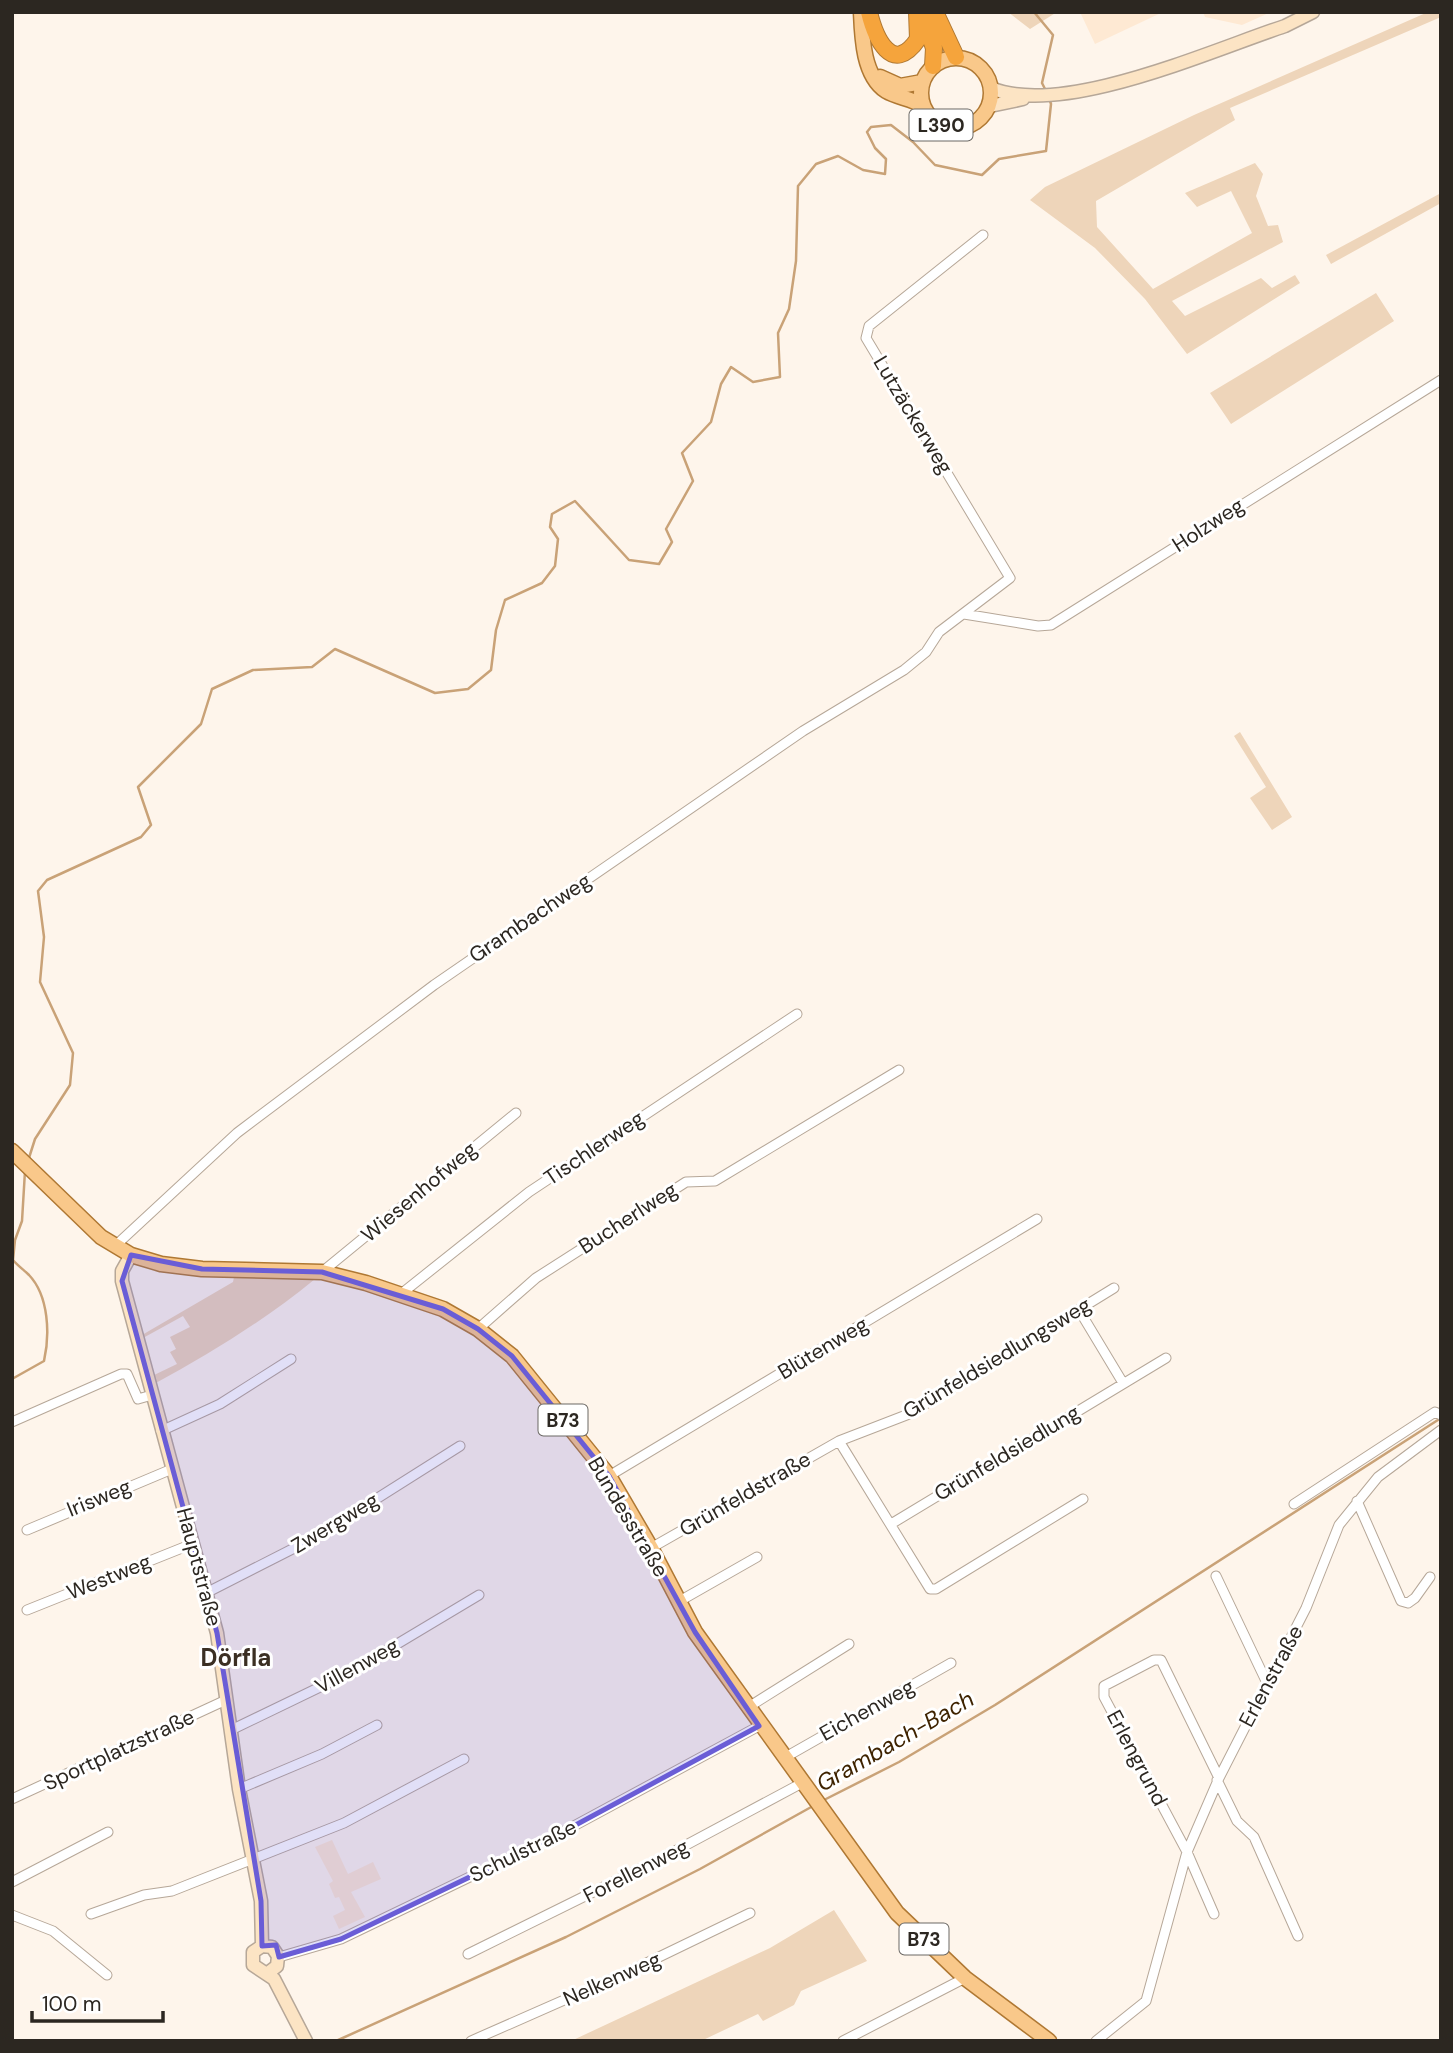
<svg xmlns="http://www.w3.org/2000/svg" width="1453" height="2053" viewBox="0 0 1453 2053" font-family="'DM Sans',sans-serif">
<rect width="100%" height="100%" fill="#fef5eb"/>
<path fill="#fee9d3" d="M1080 12H1163L1095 44Z
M1203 12H1271L1242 25 1205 17Z
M332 1840 348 1874 373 1862 381 1879 351 1892 365 1917 339 1929 333 1916 345 1910 339 1897 335 1898 329 1884 333 1881 315 1847Z"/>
<path fill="#eed5ba" d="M1008 12H1057L1030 29Z
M1428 12H1441V17L1230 108 1235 120 1096 201 1097 227 1153 289 1252 233 1231 191 1197 207 1185 193 1255 163 1263 174 1256 196 1268 226 1278 225 1283 242 1172 301 1185 316 1261 278 1272 288 1295 275 1300 283 1187 354 1145 299 1095 248 1030 200 1045 187 1194 115Z
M1441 193V203L1331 264 1326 255Z
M1376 293 1394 321 1231 424 1210 393Z
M1240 732 1292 817 1272 830 1250 798 1266 787 1234 736Z
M234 1277 315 1279C265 1320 211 1353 154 1384L152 1376 177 1364 170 1352 176 1349 170 1337 190 1327 183 1316 143 1338 142 1335 233 1282Z
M834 1910 867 1961 801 1991 794 2005 763 2021 758 2014 701 2041H571L770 1948Z"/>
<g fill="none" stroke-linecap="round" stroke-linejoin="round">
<path stroke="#c9a277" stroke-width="2.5" d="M1034 12 1053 35 1042 83 1045 89
M28 1161 35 1139 70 1085 73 1053 40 982 44 937 38 891 47 880 141 837 151 825 138 787 201 724 212 689 253 670 312 667 335 649 435 693 468 689 491 670 496 630 505 600 542 583 555 566 558 539 550 527 552 514 575 501 629 560 659 564 672 542 666 529 693 481 682 453 711 422 721 384 731 367 753 382 780 377 778 333 789 309 796 261 798 186 816 164 838 156 863 170 885 174 886 159 875 148 867 132 871 127 891 125 913 142 935 165 982 175 999 159 1046 151 1051 104 1049 98
M12 1379 44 1361C50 1335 49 1296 29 1275 24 1270 18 1266 13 1260L15 1240 22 1221 25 1171
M822 1801 899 1762 995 1705 1441 1418
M336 2041 566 1937 700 1869 813 1806"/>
<g stroke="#b6a798" stroke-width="11">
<path id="street" d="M964 614 1038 626 1051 625 1441 380
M114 1247 237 1133 434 985 803 731 904 670 926 652 939 632 1010 578 866 338 869 326 983 235
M322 1272 516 1113
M401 1294 529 1192 797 1014
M1079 1310 1123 1383
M478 1329 536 1278 686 1182 715 1181 899 1070
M12 1422 121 1374H127L138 1399 152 1395
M161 1431 220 1404 291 1359
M839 1441 930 1589H936L1083 1499
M609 1476 1037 1219
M1357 1501 1401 1601 1408 1603 1415 1598 1430 1577
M1294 1504 1435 1412 1441 1415
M891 1524 1166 1358
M27 1530 172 1469
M651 1548 839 1441 909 1414 1114 1288
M1216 1576 1267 1683
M206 1593 316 1537 460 1446
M678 1602 757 1557
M27 1610 192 1544
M747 1708 849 1644
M231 1730 347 1674 479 1595
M784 1758 951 1663
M1217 1780 1237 1821 1254 1837 1298 1936
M239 1789 322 1754 377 1725
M12 1799 226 1700
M12 1882 108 1832
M91 1914 144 1895 172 1891 344 1823 464 1759
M1214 1914 1187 1852 1104 1697V1686L1154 1660H1161L1219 1778
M12 1915 53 1931 107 1975
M468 1954 660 1859 802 1783
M279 1957 341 1939 559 1834 759 1726
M471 2041 630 1971 750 1913
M843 2041 965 1978
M1096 2041 1146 2001 1187 1852 1219 1778 1306 1608 1339 1525 1378 1477 1441 1430"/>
</g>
<g stroke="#b6a798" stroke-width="15">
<path id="secondary" d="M991 88C1062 118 1212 50 1285 26L1313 12
M990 106 1023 99
M131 1255 122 1271V1281L217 1633 239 1789 261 1901 262 1946
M268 1973 277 1966 278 1956 272 1947 262 1946 253 1952V1965L274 1979 306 2041"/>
</g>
<g stroke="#af7833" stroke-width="17">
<path id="primary" d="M861 12C862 37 863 76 886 91 898 98 911 98 923 106
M921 93a35 35 0 1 1 70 0a35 35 0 1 1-70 0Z
M880 77 900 86 922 82
M12 1151 101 1237 131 1255 161 1264 202 1269 322 1272 366 1283 443 1309 478 1329 512 1356 609 1476 651 1548 695 1632 897 1913 965 1978 1049 2041"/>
</g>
<g stroke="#af7833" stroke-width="18">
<path id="highway" d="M869 12C875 37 892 77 918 39L917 12
M935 12 956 57
M922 14 934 48 933 66"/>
</g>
<use href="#street" stroke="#fff" stroke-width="9"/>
<use href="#secondary" stroke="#fce4c4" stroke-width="12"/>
<use href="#primary" stroke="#f9c88a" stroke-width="14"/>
<use href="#highway" stroke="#f5a43c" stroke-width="16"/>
</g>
<path fill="#6a5dd6" fill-opacity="0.2" stroke="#6a5dd6" stroke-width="5" stroke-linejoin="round" d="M131 1255 202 1269 322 1272 443 1309 478 1329 512 1356 609 1476 695 1632 759 1726 559 1834 341 1939 279 1957 276 1945 262 1946 261 1901 217 1633 122 1281Z"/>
<g text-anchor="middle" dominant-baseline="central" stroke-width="6" stroke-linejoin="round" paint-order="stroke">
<g fill="#fff" stroke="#6b6864" stroke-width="2">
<rect x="909.5" y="109.5" width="63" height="31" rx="5"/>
<rect x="538.5" y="1404.5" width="49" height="31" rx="5"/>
<rect x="899.5" y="1923.5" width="49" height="31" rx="5"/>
</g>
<g font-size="19" font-weight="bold" fill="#2c2721">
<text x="941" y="125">L390</text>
<text x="563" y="1420">B73</text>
<text x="924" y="1939">B73</text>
</g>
<g font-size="21" fill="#2c2721" stroke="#fff">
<text transform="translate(913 415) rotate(59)">Lutzäckerweg</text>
<text transform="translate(1208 525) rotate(-33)">Holzweg</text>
<text transform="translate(530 918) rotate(-34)">Grambachweg</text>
<text transform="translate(594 1148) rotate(-34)">Tischlerweg</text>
<text transform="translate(419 1192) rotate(-40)">Wiesenhofweg</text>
<text transform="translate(628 1218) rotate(-33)">Bucherlweg</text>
<text transform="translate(823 1348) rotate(-31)">Blütenweg</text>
<text transform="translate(997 1358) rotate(-31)">Grünfeldsiedlungsweg</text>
<text transform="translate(1007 1453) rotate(-31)">Grünfeldsiedlung</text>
<text transform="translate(745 1494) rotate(-30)">Grünfeldstraße</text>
<text transform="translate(99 1498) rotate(-22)">Irisweg</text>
<text transform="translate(628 1517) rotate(59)">Bundesstraße</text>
<text transform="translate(335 1523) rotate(-31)">Zwergweg</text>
<text transform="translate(199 1567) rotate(75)">Hauptstraße</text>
<text transform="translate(109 1577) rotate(-22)">Westweg</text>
<text transform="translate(357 1666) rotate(-29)">Villenweg</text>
<text transform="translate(1271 1676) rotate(-62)">Erlenstraße</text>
<text transform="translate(867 1710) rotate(-29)">Eichenweg</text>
<text transform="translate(119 1750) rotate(-25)">Sportplatzstraße</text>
<text transform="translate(1137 1758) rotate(62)">Erlengrund</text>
<text transform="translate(523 1851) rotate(-26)">Schulstraße</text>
<text transform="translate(636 1871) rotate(-27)">Forellenweg</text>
<text transform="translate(612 1979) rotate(-24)">Nelkenweg</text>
</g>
<g font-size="23" font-style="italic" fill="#3e2300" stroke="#fff">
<text transform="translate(895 1741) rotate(-30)">Grambach-Bach</text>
</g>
<g font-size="24" font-weight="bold" fill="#3b2f23" stroke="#fff">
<text x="236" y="1657">Dörfla</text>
</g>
</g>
<rect width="1453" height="2053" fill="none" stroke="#2c2721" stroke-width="28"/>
<path d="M32 2011v10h131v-10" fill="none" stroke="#2c2721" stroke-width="3.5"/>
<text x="42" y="2011" font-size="21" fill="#2c2721" stroke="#ffffff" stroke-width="5" paint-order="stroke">100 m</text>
</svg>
